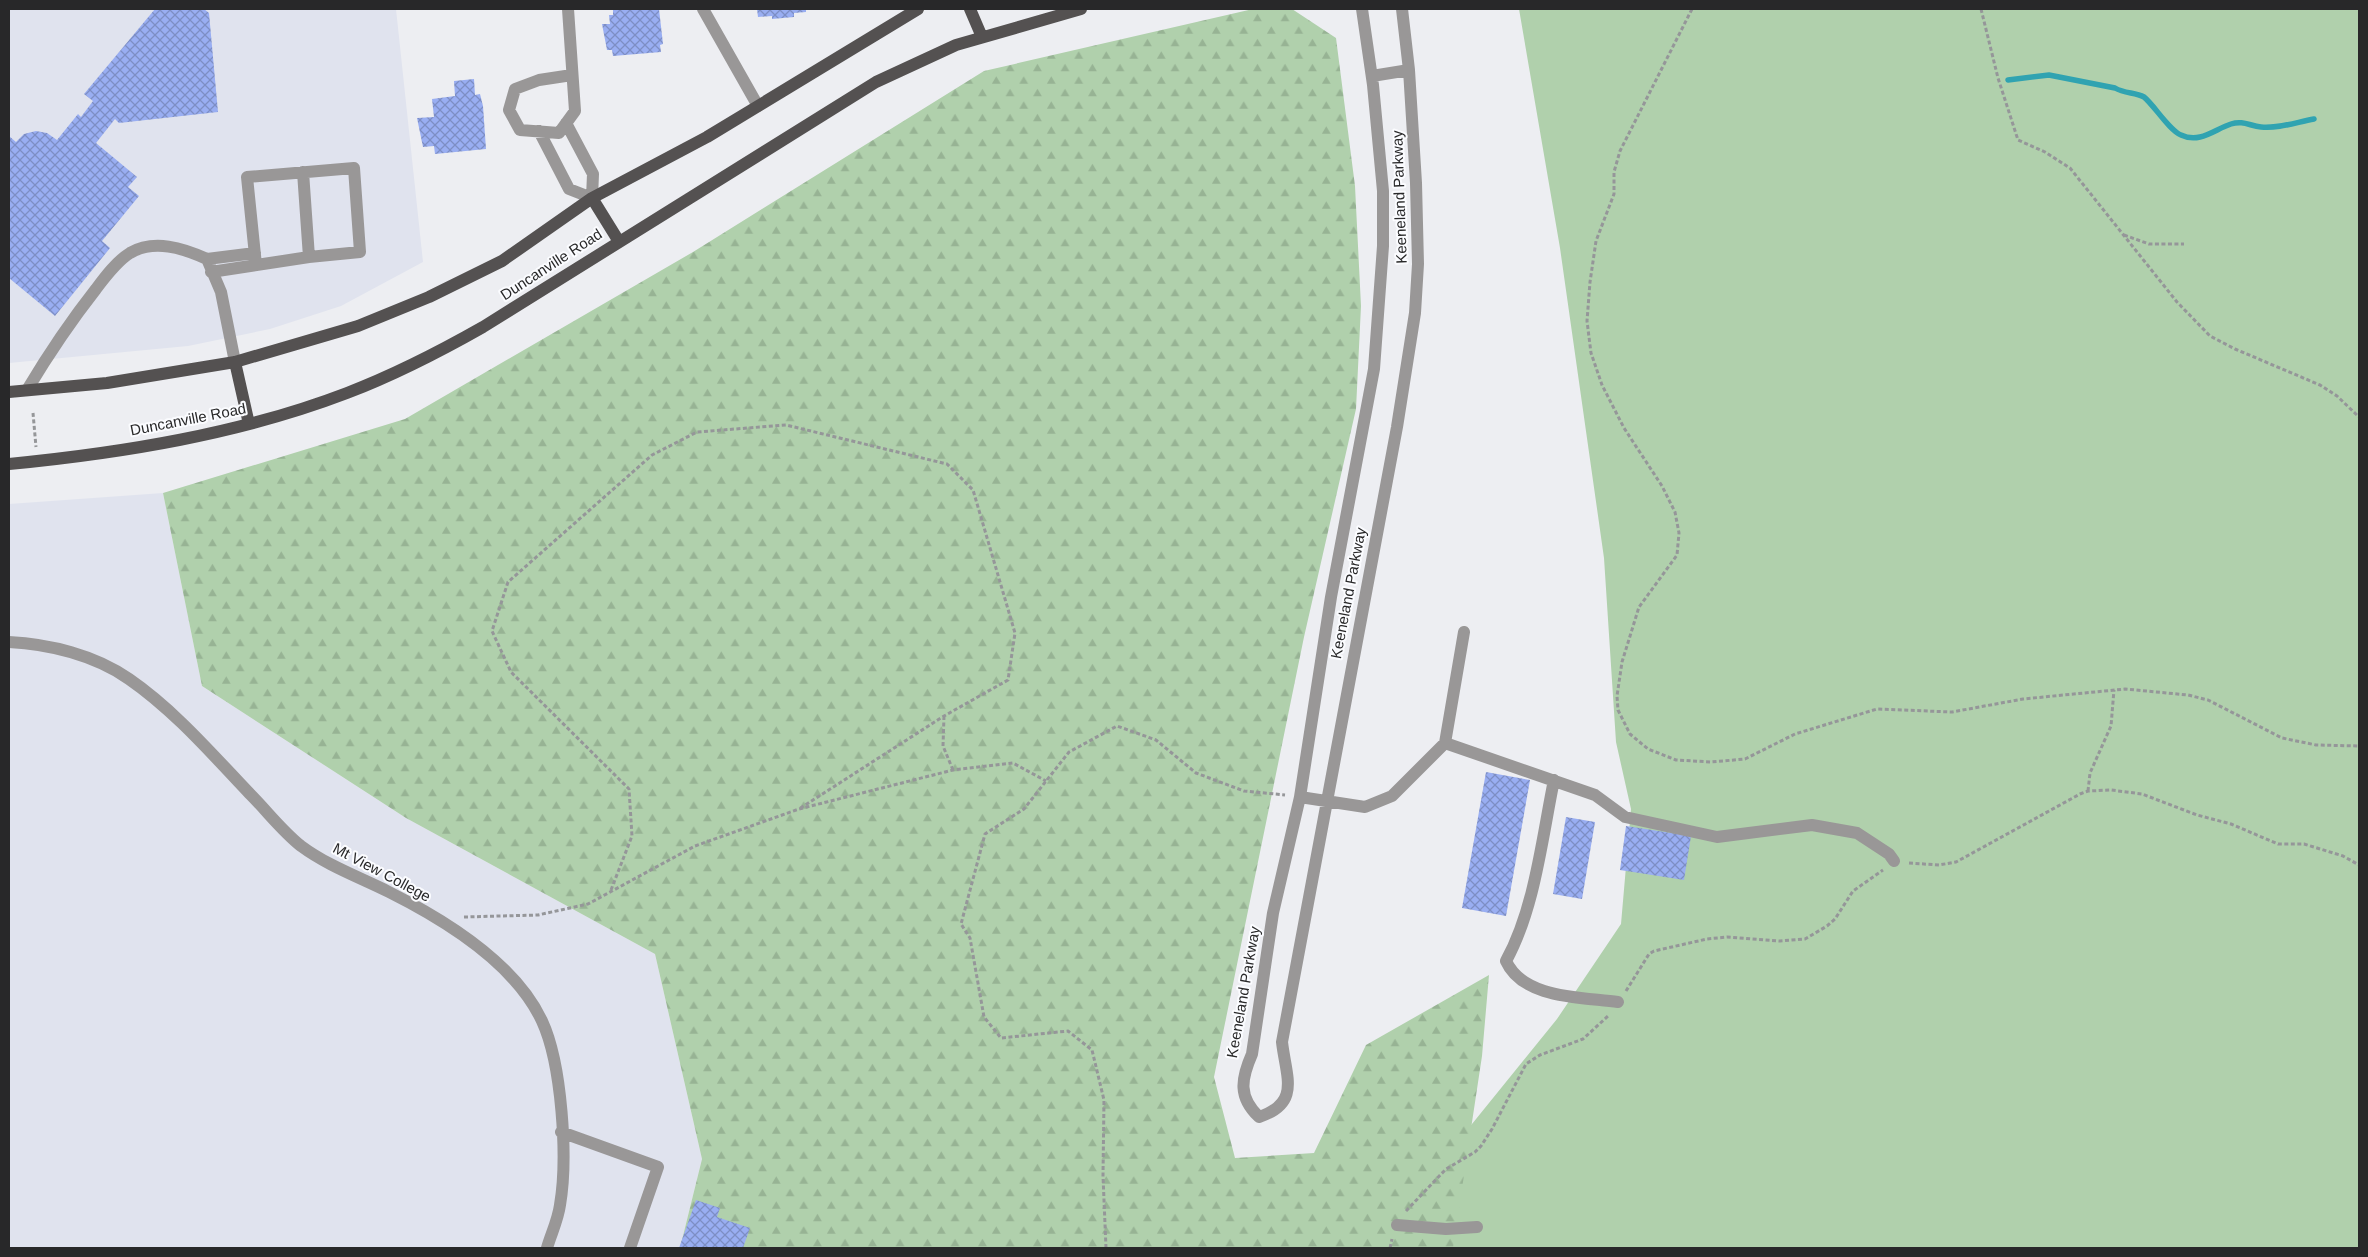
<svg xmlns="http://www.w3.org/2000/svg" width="2368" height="1257" viewBox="0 0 2368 1257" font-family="Arial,sans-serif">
<defs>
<pattern id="forest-firs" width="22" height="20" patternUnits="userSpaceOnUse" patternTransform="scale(1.25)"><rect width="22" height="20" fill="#b0d0ac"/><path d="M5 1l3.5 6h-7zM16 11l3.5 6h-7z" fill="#97b394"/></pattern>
<pattern id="building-cross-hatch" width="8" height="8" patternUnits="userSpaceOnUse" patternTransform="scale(1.25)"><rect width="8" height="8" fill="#99aef2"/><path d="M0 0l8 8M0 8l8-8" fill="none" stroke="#7d8ec4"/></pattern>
</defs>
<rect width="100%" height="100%" fill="#edeef2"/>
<path fill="#e0e3ee" d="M9 9H396L423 262 341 306 270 329 188 346 9 363Z
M163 493 202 686 406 818 655 954 702 1159 680 1248H9V504Z"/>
<path fill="#b0d0ac" d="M1519 9H2359V1248H1383L1387 1229 1557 1019 1621 924 1631 809 1616 742 1604 558 1560 248Z"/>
<path fill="url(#forest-firs)" d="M1253 9H1292L1336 38 1355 186 1361 306 1356 409 1304 637 1214 1077 1235 1158 1314 1153 1366 1045 1489 975 1482 1056 1453 1248H680L702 1159 655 954 406 818 202 686 163 493 405 419 693 252 984 71Z"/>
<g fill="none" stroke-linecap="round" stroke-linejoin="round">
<path stroke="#30a3b1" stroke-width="5.5" d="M2008 80 2049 75 2115 88C2125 94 2135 92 2144 97 2154 105 2169 130 2181 135 2200 144 2215 129 2231 124 2243 120 2250 126 2261 127 2278 129 2297 122 2314 119"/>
</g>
<path fill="url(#building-cross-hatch)" d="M155 9H204L209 13 218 112 119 123 115 119 96 143 137 177 128 187 139 196 102 241 110 248 55 316 9 278V136L16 142 24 134 36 131 47 133 57 140 78 114 81 117 93 101 84 94Z
M613 9H659L663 44 660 45 661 52 613 56 612 50H607L602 24H610L609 15H613Z
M757 9H806V12L794 13V17L772 19V16L758 17Z
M474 79 475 95 480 94 483 106 486 149 435 154 434 146 423 147 417 118 434 117 432 99 455 96 454 81Z
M1486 772 1530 780 1506 916 1462 908Z
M1566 817 1595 822 1582 899 1553 894Z
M1626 826 1691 836 1684 880 1620 870Z
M696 1200 720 1208 717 1217 750 1228 743 1248H679Z"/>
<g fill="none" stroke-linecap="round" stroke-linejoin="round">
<path stroke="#959699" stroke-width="3" stroke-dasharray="4 2.5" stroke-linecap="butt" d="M1692 9 1620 151 1614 172V194L1596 241 1590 282 1587 321 1591 353 1602 385 1624 428 1662 486 1675 512 1679 533 1677 555 1639 607 1622 662 1617 696 1618 710 1630 734 1648 749 1676 760 1711 762 1745 759 1795 734 1877 709 1952 712 2023 699 2125 689 2188 695 2208 700 2282 738 2316 745 2359 746
M1981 9 1998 78 2018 140 2045 152 2070 168 2177 302 2210 336 2235 349 2320 385 2337 396 2359 417
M2124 235 2149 244H2184
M33 413 36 447
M944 716 943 746 953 770
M2088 791 2090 773 2111 726 2114 690
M1909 863 1939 865 1956 862 2080 794 2088 791 2111 790 2142 794 2197 815 2231 824 2278 844H2304L2343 856 2359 865
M611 890 632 836 629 789 511 672 492 631 508 582 652 455 697 432 786 425 947 464 973 490 1015 633 1008 680 944 716 799 809
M464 917 538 915 588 904 695 846 799 809 953 770 1013 763 1046 781
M1626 991 1649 954 1654 951 1707 939 1727 937 1780 941 1805 939 1827 926 1835 919 1853 891 1883 870
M1406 1211 1446 1169 1475 1152 1481 1146 1492 1129 1526 1064 1540 1055 1583 1039 1608 1016
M1106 1248 1103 1176 1104 1100 1092 1050 1068 1031 1001 1038 984 1017 970 938 961 924 985 834 1024 809 1069 752 1117 726 1156 740 1196 773 1244 791 1285 795
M1390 1248 1392 1239"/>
<path stroke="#999797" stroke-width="12" d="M568 9 575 111 559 133 520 130 509 110 515 89 539 80 572 75
M703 9 758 106
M1362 9 1373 85 1383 191V246L1374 369 1331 597 1300 797 1273 913 1252 1054C1241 1079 1238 1097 1259 1117 1301 1103 1286 1077 1282 1042L1397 427 1415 313 1418 264 1416 183 1409 70 1402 9
M1372 76 1409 70
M539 131 569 189 592 198 593 174 566 123
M303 172 309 257
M207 259 255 253
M211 272 309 257 360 252 354 168 247 177 256 265
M27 390C48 355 70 322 96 289 105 277 117 261 130 253 154 239 183 248 207 259L221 292 235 362
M9 642C49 644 95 655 129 679 174 710 212 754 250 794 267 811 282 831 301 846 328 866 359 877 389 892 445 920 515 963 542 1021 562 1064 568 1158 560 1205 558 1220 551 1234 547 1248
M1445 743 1595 795 1625 817 1717 837 1812 825 1857 833 1889 854 1894 861
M1554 780C1542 838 1535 908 1506 961 1523 999 1582 997 1618 1002
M1300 797 1365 807 1392 796 1445 743 1464 632
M561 1132 658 1167 630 1248
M1397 1225 1446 1229 1477 1227"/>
<path stroke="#545151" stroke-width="12" d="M970 9 982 37
M592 198 618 240
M235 362 249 424
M9 392 107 383 235 362 358 326 429 297 502 261 592 198 707 137 918 9
M9 464C122 453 240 434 347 393 394 375 439 352 483 327L876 82 956 45 1081 9"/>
</g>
<g text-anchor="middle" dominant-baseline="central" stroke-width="4" stroke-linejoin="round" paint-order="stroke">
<g font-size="15" fill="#282829" stroke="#fbfcff">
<text transform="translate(1399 197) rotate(-92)">Keeneland Parkway</text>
<text transform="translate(551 264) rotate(-33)">Duncanville Road</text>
<text transform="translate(188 419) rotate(-11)">Duncanville Road</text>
<text transform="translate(1348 593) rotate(-79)">Keeneland Parkway</text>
<text transform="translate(382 872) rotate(28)">Mt View College</text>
<text transform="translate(1243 992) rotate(-80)">Keeneland Parkway</text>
</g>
</g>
<rect width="2368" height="1257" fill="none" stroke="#282829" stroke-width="20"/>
</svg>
